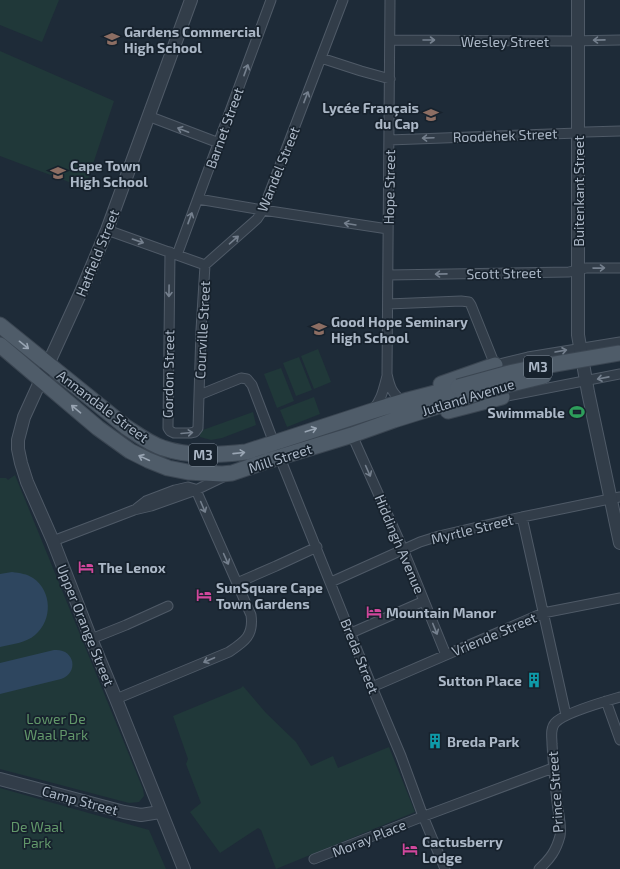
<svg xmlns="http://www.w3.org/2000/svg" width="620" height="869" viewBox="0 0 620 869" font-family="'Exo 2',sans-serif">
<rect width="100%" height="100%" fill="#1e2b38"/>
<path fill="#203839" d="M0 0H59L42 42 0 25Z
M0 51 114 101 85 188 0 156Z
M318 349 331 382 314 389 301 356Z
M299 357 312 390 296 396 283 363Z
M281 368 294 401 277 408 264 374Z
M314 397 320 414 287 427 280 410Z
M253 412 256 425 222 438 211 440 200 437V431Z
M15 475 143 789 144 796 139 802 129 803 0 769V478H6L8 480Z
M243 686 266 713 296 742 311 766 333 756 338 768 389 747 415 812 276 869 261 830 258 828 220 853 190 812 201 803 186 764 188 759 173 716 241 688Z
M0 788 149 830 166 869H0Z"/>
<path fill="#2e465f" d="M12 572C20 573 27 574 33 578 52 591 53 620 35 635 26 643 12 644 0 647V574Z
M54 650C74 648 80 672 61 679L0 694V663Z"/>
<g fill="none" stroke-linecap="round" stroke-linejoin="round">
<g stroke="#4f5a67" stroke-width="11">
<path id="minor" d="M390 0 387 374C390 388 392 393 403 402
M390 40 570 41 620 40
M321 58 361 71 390 79
M148 116 219 143
M389 140 578 133 586 132 620 131
M198 199 263 210 388 229
M107 230 205 265
M170 252 168 428 170 431 174 433H190L195 432 198 428 201 330 205 265
M177 255 271 0
M205 265 257 219 263 210 343 0
M388 275 569 272 586 268H620
M388 304 461 301 469 302 471 305 495 365 528 357 620 342
M199 395 241 378 247 379 252 385 274 443 372 687 401 756 423 816 445 869
M502 397 620 374
M373 410C382 398 383 391 387 376
M352 435 403 549 446 655
M137 508 146 501 175 490 188 487 195 489
M522 517 566 715
M53 541 134 510 151 506 196 490 225 476
M331 582 420 542 439 536 522 517 620 497
M237 583 276 566 317 547
M351 633 424 601
M91 639 126 625 168 606
M372 687 543 613 620 598
M116 699 229 652C244 642 254 636 251 615L196 490
M606 701 620 740
M314 859 419 818 553 768
M539 869C550 859 556 851 560 836 562 825 558 813 557 802 555 783 553 763 552 744 552 737 550 729 555 723 563 713 606 701 620 697"/>
</g>
<g stroke="#4f5a67" stroke-width="14">
<path id="tertiary" d="M578 0V335L588 392 620 543
M0 779 124 812 141 815 160 812
M184 869 116 699 91 639 53 541 27 482 21 463 18 449V440L24 417 81 292 107 230 191 0"/>
</g>
<g stroke="#3b4652" stroke-width="17">
<path id="primary" d="M0 325 126 427C138 435 150 444 163 448 189 457 219 455 246 452L372 411 408 400 458 387
M0 345 98 428 130 451 148 460 168 468 188 472 222 474 232 473 267 461 352 435 394 420 461 399
M441 384 495 365
M448 411 502 397"/>
</g>
<use href="#minor" stroke="#323d49" stroke-width="9"/>
<use href="#tertiary" stroke="#323d49" stroke-width="12"/>
<use href="#primary" stroke="#4f5c69" stroke-width="15"/>
<g stroke="#3b4652" stroke-width="17" stroke-linecap="butt">
<path id="primary-bridge" d="M458 387 509 373 532 368 620 353
M461 399 487 390 544 376"/>
</g>
<use href="#primary-bridge" stroke="#4f5c69" stroke-width="15"/>
</g>
<defs><path id="oneway-shaft" d="M-6 0H5M1.5-3L5.5 0L1.5 3" fill="none" stroke-width="1.6" stroke-linecap="round" stroke-linejoin="round"/></defs>
<g stroke="#75808e">
<use href="#oneway-shaft" transform="translate(429 40)"/>
<use href="#oneway-shaft" transform="translate(599 40) rotate(179)"/>
<use href="#oneway-shaft" transform="translate(246 70) rotate(-70)"/>
<use href="#oneway-shaft" transform="translate(306 97) rotate(-69)"/>
<use href="#oneway-shaft" transform="translate(183 130) rotate(-159)"/>
<use href="#oneway-shaft" transform="translate(428 138) rotate(178)"/>
<use href="#oneway-shaft" transform="translate(190 218) rotate(-70)"/>
<use href="#oneway-shaft" transform="translate(350 224) rotate(-171)"/>
<use href="#oneway-shaft" transform="translate(234 240) rotate(-41)"/>
<use href="#oneway-shaft" transform="translate(138 241) rotate(19)"/>
<use href="#oneway-shaft" transform="translate(599 268) rotate(-1)"/>
<use href="#oneway-shaft" transform="translate(441 274) rotate(179)"/>
<use href="#oneway-shaft" transform="translate(169 291) rotate(91)"/>
<use href="#oneway-shaft" transform="translate(561 351) rotate(-10)"/>
<use href="#oneway-shaft" transform="translate(603 378) rotate(169)"/>
<use href="#oneway-shaft" transform="translate(187 433) rotate(-5)"/>
<use href="#oneway-shaft" transform="translate(368 471) rotate(66)"/>
<use href="#oneway-shaft" transform="translate(203 507) rotate(67)"/>
<use href="#oneway-shaft" transform="translate(226 559) rotate(66)"/>
<use href="#oneway-shaft" transform="translate(435 629) rotate(68)"/>
<use href="#oneway-shaft" transform="translate(209 660) rotate(157)"/>
</g>
<g stroke="#99a5b3">
<use href="#oneway-shaft" transform="translate(24 345) rotate(39)"/>
<use href="#oneway-shaft" transform="translate(76 409) rotate(-140)"/>
<use href="#oneway-shaft" transform="translate(311 430) rotate(-18)"/>
<use href="#oneway-shaft" transform="translate(239 453) rotate(-6)"/>
<use href="#oneway-shaft" transform="translate(144 458) rotate(-155)"/>
</g>
<defs>
<g id="school-bare" transform="scale(1.2)"><path d="M0-5L7-2L0 1L-7-2ZM-4 1L0 2.5L4 1V4Q0 6-4 4Z" fill="#8d6e63" stroke="#17222d" stroke-width="2.5" paint-order="stroke"/></g>
<g id="stadium-bare" transform="scale(1.2)"><path d="M0-5a6.5 5 0 1 0 0 10a6.5 5 0 1 0 0-10ZM-3.5-1.8h7v3.6h-7Z" fill="#2e9e5b" stroke="#17222d" stroke-width="2.5" paint-order="stroke"/></g>
<g id="hotel-bare" transform="scale(1.2)"><path d="M-6-4.5h1.5V1H6V5H4.5V3h-9V5H-6ZM-4 0a1.8 1.8 0 1 1 3.6 0ZM.5 0V-2.5h3Q6-2.5 6 0Z" fill="#d1479c" stroke="#17222d" stroke-width="2.5" paint-order="stroke"/></g>
<g id="building-bare" transform="scale(1.2)"><path d="M-4-6H4V6H1V3H-1V6H-4ZM-2.5-4.3h1.7v1.8h-1.7ZM.8-4.3h1.7v1.8H.8ZM-2.5-1h1.7V.8h-1.7ZM.8-1h1.7V.8H.8Z" fill="#0f9aa8" stroke="#17222d" stroke-width="2.5" paint-order="stroke"/></g>
</defs>
<g fill-rule="evenodd">
<use href="#school-bare" x="112" y="39"/>
<use href="#school-bare" x="431" y="115"/>
<use href="#school-bare" x="58" y="173"/>
<use href="#school-bare" x="319" y="329"/>
<use href="#stadium-bare" x="577" y="412"/>
<use href="#hotel-bare" x="86" y="567"/>
<use href="#hotel-bare" x="204" y="595"/>
<use href="#hotel-bare" x="374" y="612"/>
<use href="#building-bare" x="534" y="680"/>
<use href="#building-bare" x="435" y="741"/>
<use href="#hotel-bare" x="410" y="849"/>
</g>
<g text-anchor="middle" dominant-baseline="central" stroke-width="3.5" stroke-linejoin="round" paint-order="stroke">
<g fill="#17222d" stroke="#7f8a98" stroke-width="1">
<rect x="524" y="356" width="28" height="22" rx="3"/>
<rect x="189" y="444" width="28" height="22" rx="3"/>
</g>
<g font-size="13" font-weight="bold" fill="#abb7c6">
<text x="538" y="367">M3</text>
<text x="203" y="455">M3</text>
</g>
<g font-size="14" font-weight="bold" fill="#abb7c6" stroke="#17222d" text-anchor="start">
<text x="124" y="31">Gardens Commercial<tspan x="124" dy="16">High School</tspan></text>
<text x="419" y="107" text-anchor="end">Lycée Français<tspan x="419" dy="16">du Cap</tspan></text>
<text x="70" y="165">Cape Town<tspan x="70" dy="16">High School</tspan></text>
<text x="331" y="321">Good Hope Seminary<tspan x="331" dy="16">High School</tspan></text>
<text x="565" y="412" text-anchor="end">Swimmable</text>
<text x="98" y="567">The Lenox</text>
<text x="216" y="587">SunSquare Cape<tspan x="216" dy="16">Town Gardens</tspan></text>
<text x="386" y="612">Mountain Manor</text>
<text x="522" y="680" text-anchor="end">Sutton Place</text>
<text x="447" y="741">Breda Park</text>
<text x="422" y="841">Cactusberry<tspan x="422" dy="16">Lodge</tspan></text>
</g>
<g font-size="14" fill="#abb7c6" stroke="#17222d">
<text x="505" y="41">Wesley Street</text>
<text transform="translate(224 128) rotate(-70)">Barnet Street</text>
<text transform="translate(505 135) rotate(-2)">Roodehek Street</text>
<text transform="translate(278 169) rotate(-68)">Wandel Street</text>
<text transform="translate(389 187) rotate(-89)">Hope Street</text>
<text transform="translate(578 191) rotate(-90)">Buitenkant Street</text>
<text transform="translate(97 253) rotate(-68)">Hatfield Street</text>
<text transform="translate(504 273) rotate(-1)">Scott Street</text>
<text transform="translate(202 330) rotate(-87)">Courville Street</text>
<text transform="translate(168 374) rotate(-89)">Gordon Street</text>
<text transform="translate(468 397) rotate(-17)">Jutland Avenue</text>
<text transform="translate(103 406) rotate(37)">Annandale Street</text>
<text transform="translate(280 458) rotate(-18)">Mill Street</text>
<text transform="translate(472 529) rotate(-14)">Myrtle Street</text>
<text transform="translate(400 544) rotate(67)">Hiddingh Avenue</text>
<text transform="translate(86 625) rotate(68)">Upper Orange Street</text>
<text transform="translate(494 634) rotate(-23)">Vriende Street</text>
<text transform="translate(360 656) rotate(68)">Breda Street</text>
<text transform="translate(555 792) rotate(-94)">Prince Street</text>
<text transform="translate(80 800) rotate(15)">Camp Street</text>
<text transform="translate(369 838) rotate(-22)">Moray Place</text>
</g>
<g font-size="14" fill="#62976a" stroke="#17222d">
<text x="56" y="718">Lower De<tspan x="56" dy="16">Waal Park</tspan></text>
<text x="37" y="826">De Waal<tspan x="37" dy="16">Park</tspan></text>
</g>
</g>
</svg>
